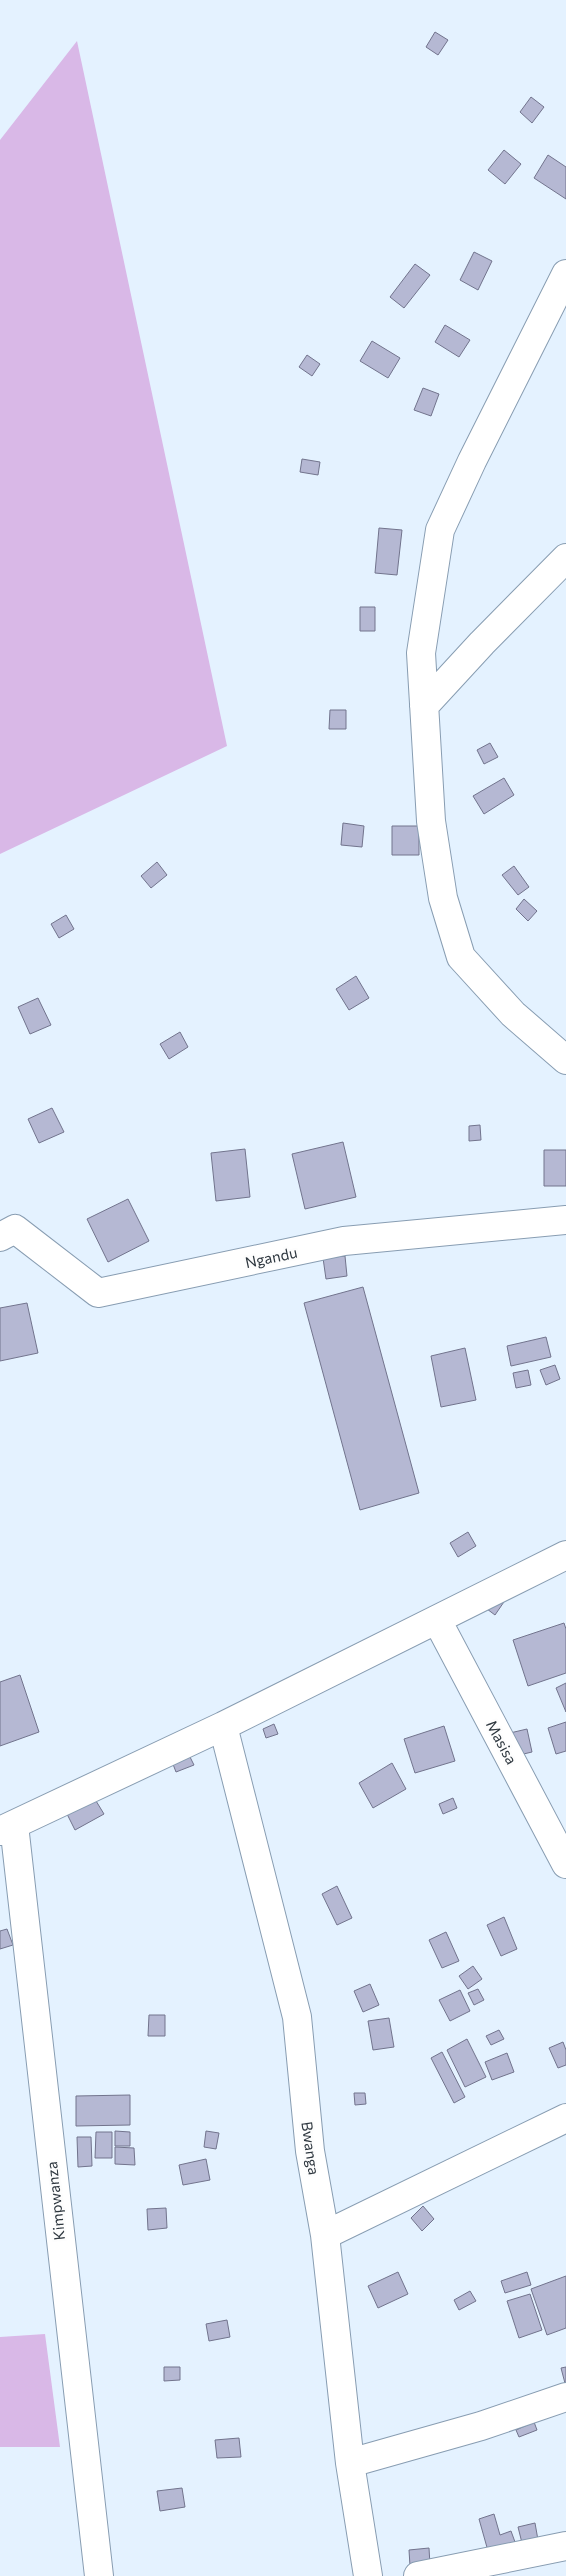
<svg xmlns="http://www.w3.org/2000/svg" width="566" height="2576" viewBox="0 0 566 2576" font-family="Commissioner,sans-serif">
<rect width="100%" height="100%" fill="#e4f2ff"/>
<path fill="#d9b8e7" d="M77 41 227 746 0 854V140Z
M45 2334 60 2447H0V2337Z"/>
<path fill="#b5b8d3" stroke="#72748d" d="M435 32 448 40 438 55 426 47Z
M531 97 544 107 532 123 520 112Z
M504 150 521 164 505 184 488 170Z
M548 155 566 167V199L534 178Z
M474 252 492 261 478 290 460 280Z
M415 264 430 275 404 308 390 297Z
M445 325 470 340 459 357 435 342Z
M372 341 400 358 388 378 360 361Z
M307 355 320 364 312 376 299 367Z
M423 388 439 394 431 416 414 410Z
M302 459 320 462 318 475 300 472Z
M379 528 402 530 397 575 375 573Z
M360 607H375V631H360Z
M330 710H346V729H329Z
M490 743 498 757 484 764 477 750Z
M504 778 514 795 484 814 473 796Z
M343 823 364 826 362 847 341 845Z
M392 826H419V855H392Z
M157 862 167 875 151 888 141 876Z
M514 866 529 887 518 895 502 875Z
M524 899 537 911 528 921 516 909Z
M66 915 74 929 59 938 51 924Z
M356 976 369 998 349 1010 336 989Z
M38 998 51 1025 30 1034 18 1007Z
M180 1032 188 1047 169 1059 160 1044Z
M52 1108 64 1132 39 1143 28 1119Z
M480 1125 481 1140 469 1141V1126Z
M343 1142 356 1197 305 1209 292 1154Z
M245 1149 250 1197 216 1201 211 1153Z
M544 1150H566V1186H544Z
M128 1199 149 1241 108 1262 87 1219Z
M345 1256 347 1276 326 1279 323 1258Z
M363 1287 419 1493 360 1510 304 1303Z
M27 1303 38 1353 0 1361V1308Z
M546 1337 551 1357 511 1366 507 1346Z
M465 1348 476 1400 441 1407 431 1356Z
M555 1365 560 1379 546 1385 540 1370Z
M528 1370 531 1385 516 1388 513 1373Z
M468 1532 476 1546 458 1557 450 1543Z
M508 1596 495 1615 487 1609Z
M564 1623 566 1629V1673L528 1686 513 1640Z
M20 1675 39 1732 0 1746V1682Z
M566 1683V1712L556 1688Z
M566 1722V1751L556 1754 548 1728Z
M274 1724 278 1734 266 1738 263 1729Z
M444 1726 455 1761 415 1773 404 1739Z
M527 1729 532 1752 515 1756 510 1733Z
M188 1753 194 1765 176 1772 171 1759Z
M392 1763 406 1789 373 1808 359 1783Z
M93 1796 104 1814 75 1830 66 1812Z
M453 1798 457 1808 443 1814 439 1804Z
M337 1886 352 1918 337 1925 322 1894Z
M504 1917 517 1949 501 1956 487 1925Z
M7 1929 13 1945 0 1949V1931Z
M446 1932 459 1961 442 1968 429 1940Z
M473 1966 482 1979 468 1989 459 1976Z
M370 1984 379 2005 363 2012 354 1991Z
M478 1989 484 2000 474 2005 468 1993Z
M460 1990 470 2011 450 2021 439 2000Z
M149 2015H165V2036H148Z
M389 2018 394 2047 373 2050 368 2021Z
M499 2030 504 2039 491 2045 486 2036Z
M467 2039 486 2077 465 2087 447 2050Z
M563 2042 566 2050V2065L558 2068 549 2048Z
M442 2052 465 2097 454 2103 431 2058Z
M507 2053 514 2072 492 2080 485 2062Z
M354 2093H365L366 2104 355 2105Z
M130 2095V2125L76 2126V2096Z
M115 2131 130 2132V2146H115Z
M206 2131 219 2133 216 2149 204 2147Z
M96 2132H112V2158H95Z
M77 2137H91L92 2166 78 2167Z
M115 2147 134 2148 135 2165 115 2164Z
M206 2159 210 2180 183 2185 179 2165Z
M423 2206 434 2219 422 2231 411 2218Z
M166 2208 167 2228 148 2230 147 2209Z
M398 2272 408 2294 378 2308 368 2286Z
M527 2272 531 2285 505 2293 501 2281Z
M566 2276V2328L547 2335 531 2289Z
M470 2291 476 2301 459 2310 454 2300Z
M530 2294 542 2330 519 2338 507 2301Z
M227 2320 230 2337 209 2341 206 2324Z
M164 2367H180V2380L164 2381Z
M566 2367V2387L561 2368Z
M534 2422 537 2430 519 2437 516 2430Z
M239 2438 241 2457 217 2458 215 2440Z
M182 2488 185 2507 160 2511 157 2491Z
M494 2514 500 2535 511 2531 515 2542 488 2551 479 2519Z
M535 2523 538 2540 522 2543 518 2527Z
M429 2548 430 2565 410 2566 409 2550Z"/>
<g fill="none" stroke-linecap="round" stroke-linejoin="round">
<g stroke="#889db2" stroke-width="30">
<path id="minor" d="M566 274 472 461 440 530 421 653 431 821 443 898 461 957 513 1014 566 1060
M424 706 482 643 566 558
M0 1237 15 1229 98 1293 344 1241 566 1220
M437 1620 566 1864
M223 1726 297 2017 310 2151 325 2235 350 2463 368 2576
M14 1825 99 2576
M0 1831 223 1726 566 1555
M325 2235 566 2118
M350 2463 481 2426 566 2397
M418 2576 566 2546"/>
</g>
<use href="#minor" stroke="#fff" stroke-width="28"/>
</g>
<g text-anchor="middle" dominant-baseline="central" stroke-width="5" stroke-linejoin="round" paint-order="stroke">
<g font-size="15" fill="#2e373f" stroke="#fdfdfd">
<text transform="translate(271 1257) rotate(-12)">Ngandu</text>
<text transform="translate(502 1742) rotate(62)">Masisa</text>
<text transform="translate(311 2148) rotate(82)">Bwanga</text>
<text transform="translate(55 2201) rotate(-96)">Kimpwanza</text>
</g>
</g>
</svg>
